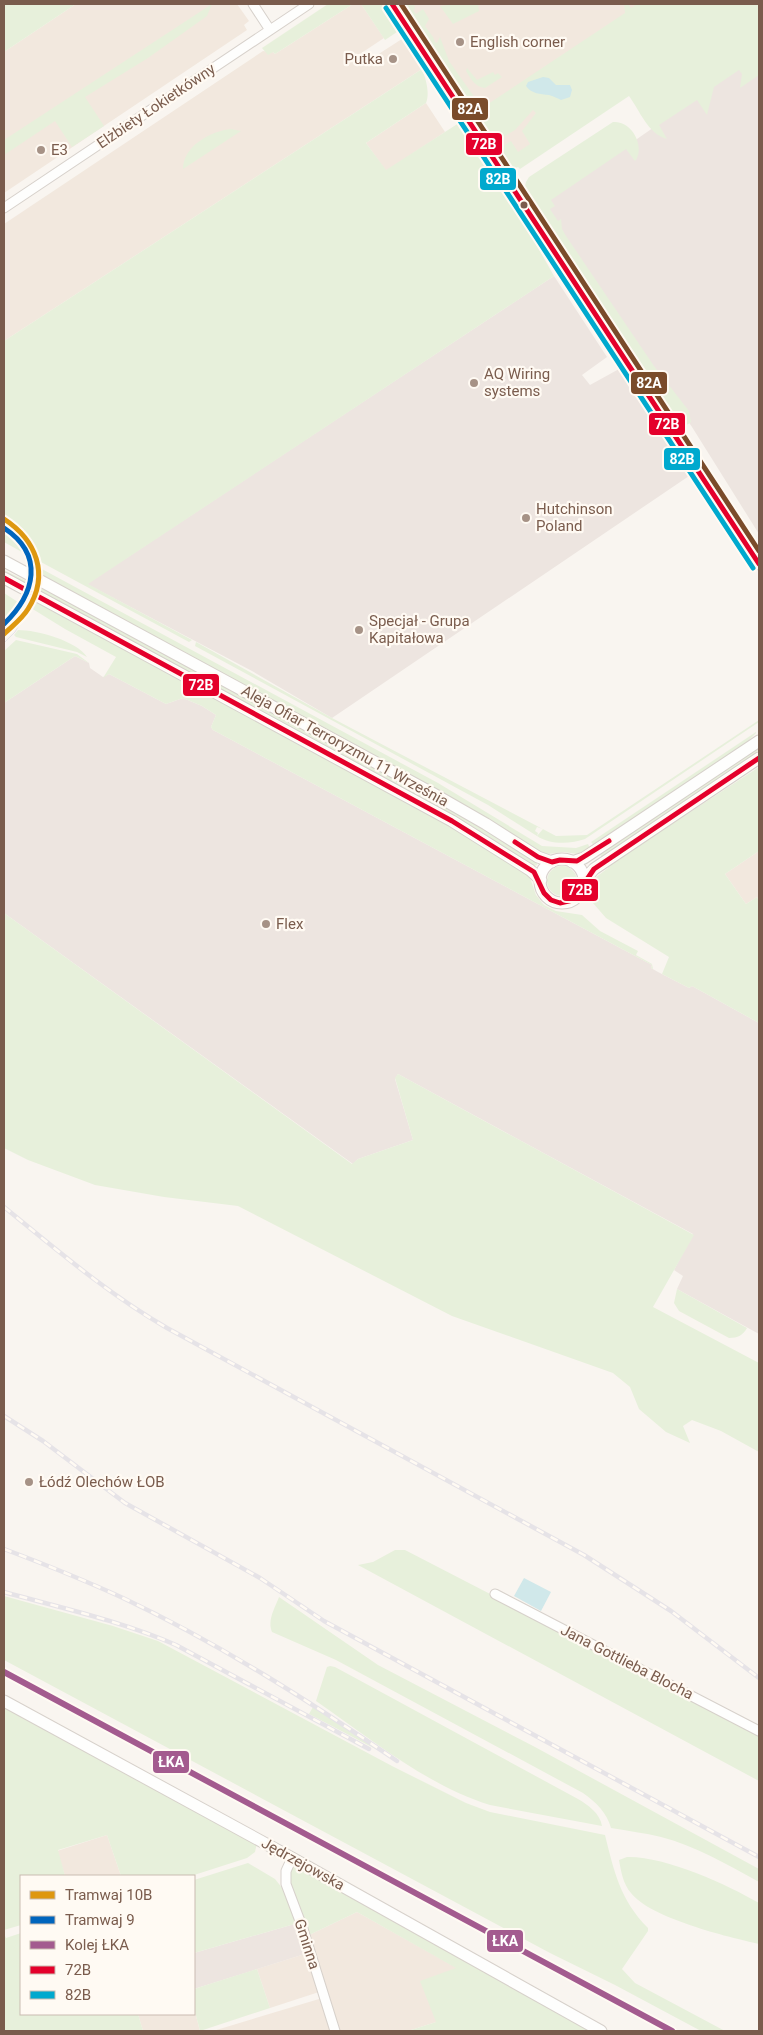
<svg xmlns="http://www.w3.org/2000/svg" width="763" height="2035" viewBox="0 0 763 2035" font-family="Roboto,sans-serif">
<rect width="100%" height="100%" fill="#f9f5f0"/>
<path fill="#f2e8de" d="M76 4H237L249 21 244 25 247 30 4 193V52Z
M353 4H361L384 38 354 58 360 66 405 37 425 67 4 341V224L263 51 273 52 275 54Z
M401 4H639L552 111 516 167 498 152 499 149 496 143H493Z
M426 103 445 132 386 171 366 143Z
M759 851V901L757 897 746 904 725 874Z
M107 1835 121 1876H65L57 1851Z
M357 1912 457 1968 436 2022 408 2031H338L307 1936Z
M308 1953 319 1992 270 2008 257 1969Z
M319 1999H321L333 2031H213Z
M194 2008 200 2031H143L138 2014H194Z"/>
<path fill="#ede5e0" d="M759 54V534L692 427 546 209 548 201Z
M554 276 607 357 582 375 590 385 619 369 689 476 332 718 252 671 87 584Z
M75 656 89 663 90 668 103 677 109 674 166 704 183 698 202 706 216 715 211 727 213 730 652 965 651 968 658 972 689 988 692 986 759 1023V1334L677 1289 683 1276 674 1270 693 1234 398 1074 395 1079 413 1140 358 1159 353 1164 4 913V703Z
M298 1923 308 1953 194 1989V1953Z"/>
<path fill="#e7f0db" d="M4 4H76L4 52Z
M212 4 207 16 148 58 85 97 104 126 72 147 55 121 4 155V140Z
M328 4H353L275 54 273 52 268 55 262 48Z
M361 4H384L400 30 385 40Z
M397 4H414L415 9 413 10 416 14 423 9 429 19 425 26 433 37 435 42 437 43 440 37 449 61 482 108 625 13 624 4H628L631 8 637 4H759V75L740 88 742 74 739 70 714 87 707 115 697 100 659 125 667 139C648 134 640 111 629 96L520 169 518 167 510 170 505 164H502L496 154 499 149 511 141 518 152 530 144 522 131 536 113 533 110 515 130 490 145Z
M456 4H478L479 11 453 24 440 6Z
M467 68 477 80 493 72 495 75 498 73 502 77 485 88C475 87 471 79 466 71Z
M422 69C426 79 430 93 426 103L366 143 386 170 462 121 532 227 528 230 554 276 88 584 192 640 189 642 39 561C35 540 22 527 4 517V341Z
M613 122C631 120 645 145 636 160L635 161 626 149 551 200 555 206 550 209 558 221 561 219 562 229 566 236 654 366 689 411 691 422C683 429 674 423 667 416L536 215 538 213 524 190 526 182 529 177Z
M231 129 241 131 183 169C183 146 211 131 231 129Z
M4 521C20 530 29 544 36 560L4 542Z
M40 568 438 783 542 846 576 848 588 844 590 848 577 854 564 852 548 854 541 852 489 819 40 575Z
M4 570 63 599 430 797 483 828 537 863V865L534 866 4 573Z
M4 593 27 608 16 621 4 623Z
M34 601 449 825 529 875 536 895 544 905 556 911 582 915 600 931 638 951 636 955 652 964 653 969 651 968 652 965 213 730 211 727 216 715 202 706 183 698 166 704 109 674 103 678 116 657 65 629 31 608Z
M18 630C37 630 77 641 87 657L77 652 16 637 14 635Z
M16 640 77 654 89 663 75 656 4 703V651Z
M196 642 332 718 556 836 587 835 759 720V722L585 839C571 844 550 845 537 836L543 829 537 827 535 831 538 833 537 836 488 805 195 646Z
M756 732V733L746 743 594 845 591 842Z
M759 746V750L734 770 602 858 599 853Z
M759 767V851L725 874 746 904 757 897 759 901V1023L692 986 689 988 662 974 669 957 606 918 593 903 592 893 595 878 608 868V866Z
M547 881a15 15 0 1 1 30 0a15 15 0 1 1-30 0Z
M4 913 352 1164 358 1159 413 1140 395 1078 398 1074 694 1235 653 1307 759 1363V1452L721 1431 692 1420 683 1426 690 1443 666 1432 639 1409 630 1387 613 1373 452 1316 238 1206 164 1197 95 1185 28 1160 4 1148Z
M677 1289 747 1328C743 1335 738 1338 729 1338L679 1311 674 1303Z
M395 1550H405L759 1733V1781L358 1565 373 1562Z
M4 1596 113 1626 158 1641 392 1766 466 1803 490 1812 605 1835C614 1871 620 1900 648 1928V1931L622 1969 635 1983 725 2031H701L615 1985 550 1953 4 1660Z
M279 1597 378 1665 535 1747 759 1869V1882C728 1865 696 1846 661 1837 645 1833 628 1831 611 1828 607 1813 596 1802 583 1793L336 1660 272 1632C267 1620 275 1608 279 1597Z
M330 1666 335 1667 578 1799C588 1805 600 1813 602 1826L490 1805C426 1785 371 1739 316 1701L327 1667Z
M4 1705 257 1843 255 1852 247 1858 191 1876H121L107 1835 58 1850 65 1876H21V1925L4 1930Z
M313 1707 385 1754 309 1714Z
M627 1857C665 1856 726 1884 759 1903V1944C728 1937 650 1918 631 1893 623 1884 621 1871 619 1860Z
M248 1863 275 1879 283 1889 298 1923 194 1953V1880Z
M293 1865 594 2031H408L436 2022 420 1981 456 1968 357 1912 307 1936 291 1891 289 1870Z
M21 1933V2014H138L143 2031H4V1934L6 1938Z
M257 1969 270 2008 200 2031 194 2008V1989Z"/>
<path fill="#d0e8ea" d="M543 77 549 78 556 85H570L572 90 570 97 561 100C557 98 553 96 549 95 540 94 532 94 526 86L528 82Z
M524 1578 551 1592 541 1611 514 1596Z"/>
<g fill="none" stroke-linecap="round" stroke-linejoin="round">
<g stroke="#d7d1cb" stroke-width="11">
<path id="minor" d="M253 4 270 30
M4 208 309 4
M495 1594 759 1731
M292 1858 286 1871V1884L303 1929 335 2031"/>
</g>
<g stroke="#d7d1cb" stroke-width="13">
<path id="tertiary" d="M392 4 759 564
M4 561 432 793 486 824 538 857 552 862
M4 578 452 821 530 870 541 880
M540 881a22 22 0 1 1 44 0a22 22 0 1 1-44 0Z
M572 862 584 858 759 741
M584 880 594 869 759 758
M4 1701 292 1858 601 2031"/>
</g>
<use href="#minor" stroke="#fefefd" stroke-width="9"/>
<use href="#tertiary" stroke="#fefefd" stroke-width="11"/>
<path stroke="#e6e3e7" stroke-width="1" d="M4 643 15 632 29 608"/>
<g stroke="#e6e3e7" stroke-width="4.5">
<path id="rail" d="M4 1207C57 1250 108 1294 167 1328L584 1555 671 1611 759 1678
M4 1416 43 1441 125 1503 260 1578 324 1621 759 1857
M4 1549C44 1564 84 1580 123 1598 220 1644 309 1701 397 1761
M4 1592C62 1608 121 1621 176 1645L369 1749"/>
</g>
<use href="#rail" stroke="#fffaf3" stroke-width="2.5" stroke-dasharray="8" stroke-linecap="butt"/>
<g stroke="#fffaf3" stroke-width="9">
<path id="bus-1" d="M392 4 759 564
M4 578 452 821 534 872 544 893 551 900 560 903 573 900 594 869 759 758
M515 842 538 857 552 862 560 860 577 861 609 841"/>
</g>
<g stroke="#fffaf3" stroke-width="9">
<path id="bus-2" d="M386 8 753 568"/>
</g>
<g stroke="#fffaf3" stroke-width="9">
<path id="bus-3" d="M401 4 759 551"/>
</g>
<use href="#bus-1" stroke="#e4002b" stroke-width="5"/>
<use href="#bus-2" stroke="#00a9ce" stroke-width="5"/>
<use href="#bus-3" stroke="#7a4b2a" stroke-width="5"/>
<g stroke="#fffaf3" stroke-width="10">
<path id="rail-1" d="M4 1672 672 2031"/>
</g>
<use href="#rail-1" stroke="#a35b8f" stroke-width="6"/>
<g stroke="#fffaf3" stroke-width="9">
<path id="tram-1" d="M4 519C36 540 50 574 28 609 22 619 12 626 4 634"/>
</g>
<g stroke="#fffaf3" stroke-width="9">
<path id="tram-2" d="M4 528C45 555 35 594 4 624"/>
</g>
<use href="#tram-1" stroke="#de970f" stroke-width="5"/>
<use href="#tram-2" stroke="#0065bd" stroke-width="5"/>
</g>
<g fill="#a69286" stroke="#fffaf3" stroke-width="2">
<circle cx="460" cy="42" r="5"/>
<circle cx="393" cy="59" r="5"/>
<circle cx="41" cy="150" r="5"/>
<circle cx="474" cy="383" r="5"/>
<circle cx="526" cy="518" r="5"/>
<circle cx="359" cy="630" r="5"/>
<circle cx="266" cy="924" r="5"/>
<circle cx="29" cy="1482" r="5"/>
</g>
<circle fill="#7a5c4d" stroke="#fffaf3" stroke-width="2" cx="524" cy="205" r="4.5"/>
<g text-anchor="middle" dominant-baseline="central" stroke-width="4.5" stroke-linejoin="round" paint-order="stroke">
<g font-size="15" fill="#7a5c4d" stroke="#fffaf3" text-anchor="start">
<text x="470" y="42">English corner</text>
<text x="383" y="59" text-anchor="end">Putka</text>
<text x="51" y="150">E3</text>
<text x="484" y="374">AQ Wiring<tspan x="484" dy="17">systems</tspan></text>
<text x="536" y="509">Hutchinson<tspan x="536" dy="17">Poland</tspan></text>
<text x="369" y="621">Specjał - Grupa<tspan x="369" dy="17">Kapitałowa</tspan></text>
<text x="276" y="924">Flex</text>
<text x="39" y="1482">Łódź Olechów ŁOB</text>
</g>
<g font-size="15" fill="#7a5c4d" stroke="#fffaf3">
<text transform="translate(156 106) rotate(-34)">Elżbiety Łokietkówny</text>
<text transform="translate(345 746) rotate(29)">Aleja Ofiar Terroryzmu 11 Września</text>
<text transform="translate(627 1662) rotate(27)">Jana Gottlieba Blocha</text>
<text transform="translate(303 1864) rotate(29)">Jędrzejowska</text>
<text transform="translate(307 1944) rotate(72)">Gminna</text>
</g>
</g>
<g stroke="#fffaf3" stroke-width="2">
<rect x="451" y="97" width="38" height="24" rx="5" fill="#7a4b2a"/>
<rect x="465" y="132" width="38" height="24" rx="5" fill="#e4002b"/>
<rect x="479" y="167" width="38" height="24" rx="5" fill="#00a9ce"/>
<rect x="630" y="371" width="38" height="24" rx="5" fill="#7a4b2a"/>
<rect x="648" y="412" width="38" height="24" rx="5" fill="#e4002b"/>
<rect x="663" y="447" width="38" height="24" rx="5" fill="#00a9ce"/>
<rect x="182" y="673" width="38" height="24" rx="5" fill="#e4002b"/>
<rect x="561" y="878" width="38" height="24" rx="5" fill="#e4002b"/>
<rect x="152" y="1750" width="38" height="24" rx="5" fill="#a35b8f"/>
<rect x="486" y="1929" width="38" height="24" rx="5" fill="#a35b8f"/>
</g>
<g font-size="14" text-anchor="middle" font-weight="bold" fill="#fff">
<text x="470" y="114">82A</text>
<text x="484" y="149">72B</text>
<text x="498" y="184">82B</text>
<text x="649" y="388">82A</text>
<text x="667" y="429">72B</text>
<text x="682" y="464">82B</text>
<text x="201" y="690">72B</text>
<text x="580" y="895">72B</text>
<text x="171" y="1767">ŁKA</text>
<text x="505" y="1946">ŁKA</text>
</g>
<rect width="763" height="2035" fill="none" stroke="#7a5c4d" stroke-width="10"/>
<rect x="20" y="1875" width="175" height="140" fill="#fffaf3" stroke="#cabbb1"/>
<rect x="30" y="1891" width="25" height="8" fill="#de970f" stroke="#cabbb1"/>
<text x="65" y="1900" font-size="15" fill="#7a5c4d">Tramwaj 10B</text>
<rect x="30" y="1916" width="25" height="8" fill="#0065bd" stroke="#cabbb1"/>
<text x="65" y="1925" font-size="15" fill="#7a5c4d">Tramwaj 9</text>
<rect x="30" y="1941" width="25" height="8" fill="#a35b8f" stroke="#cabbb1"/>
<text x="65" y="1950" font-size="15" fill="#7a5c4d">Kolej ŁKA</text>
<rect x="30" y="1966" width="25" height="8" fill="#e4002b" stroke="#cabbb1"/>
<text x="65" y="1975" font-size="15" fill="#7a5c4d">72B</text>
<rect x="30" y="1991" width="25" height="8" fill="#00a9ce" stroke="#cabbb1"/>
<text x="65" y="2000" font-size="15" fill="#7a5c4d">82B</text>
</svg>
